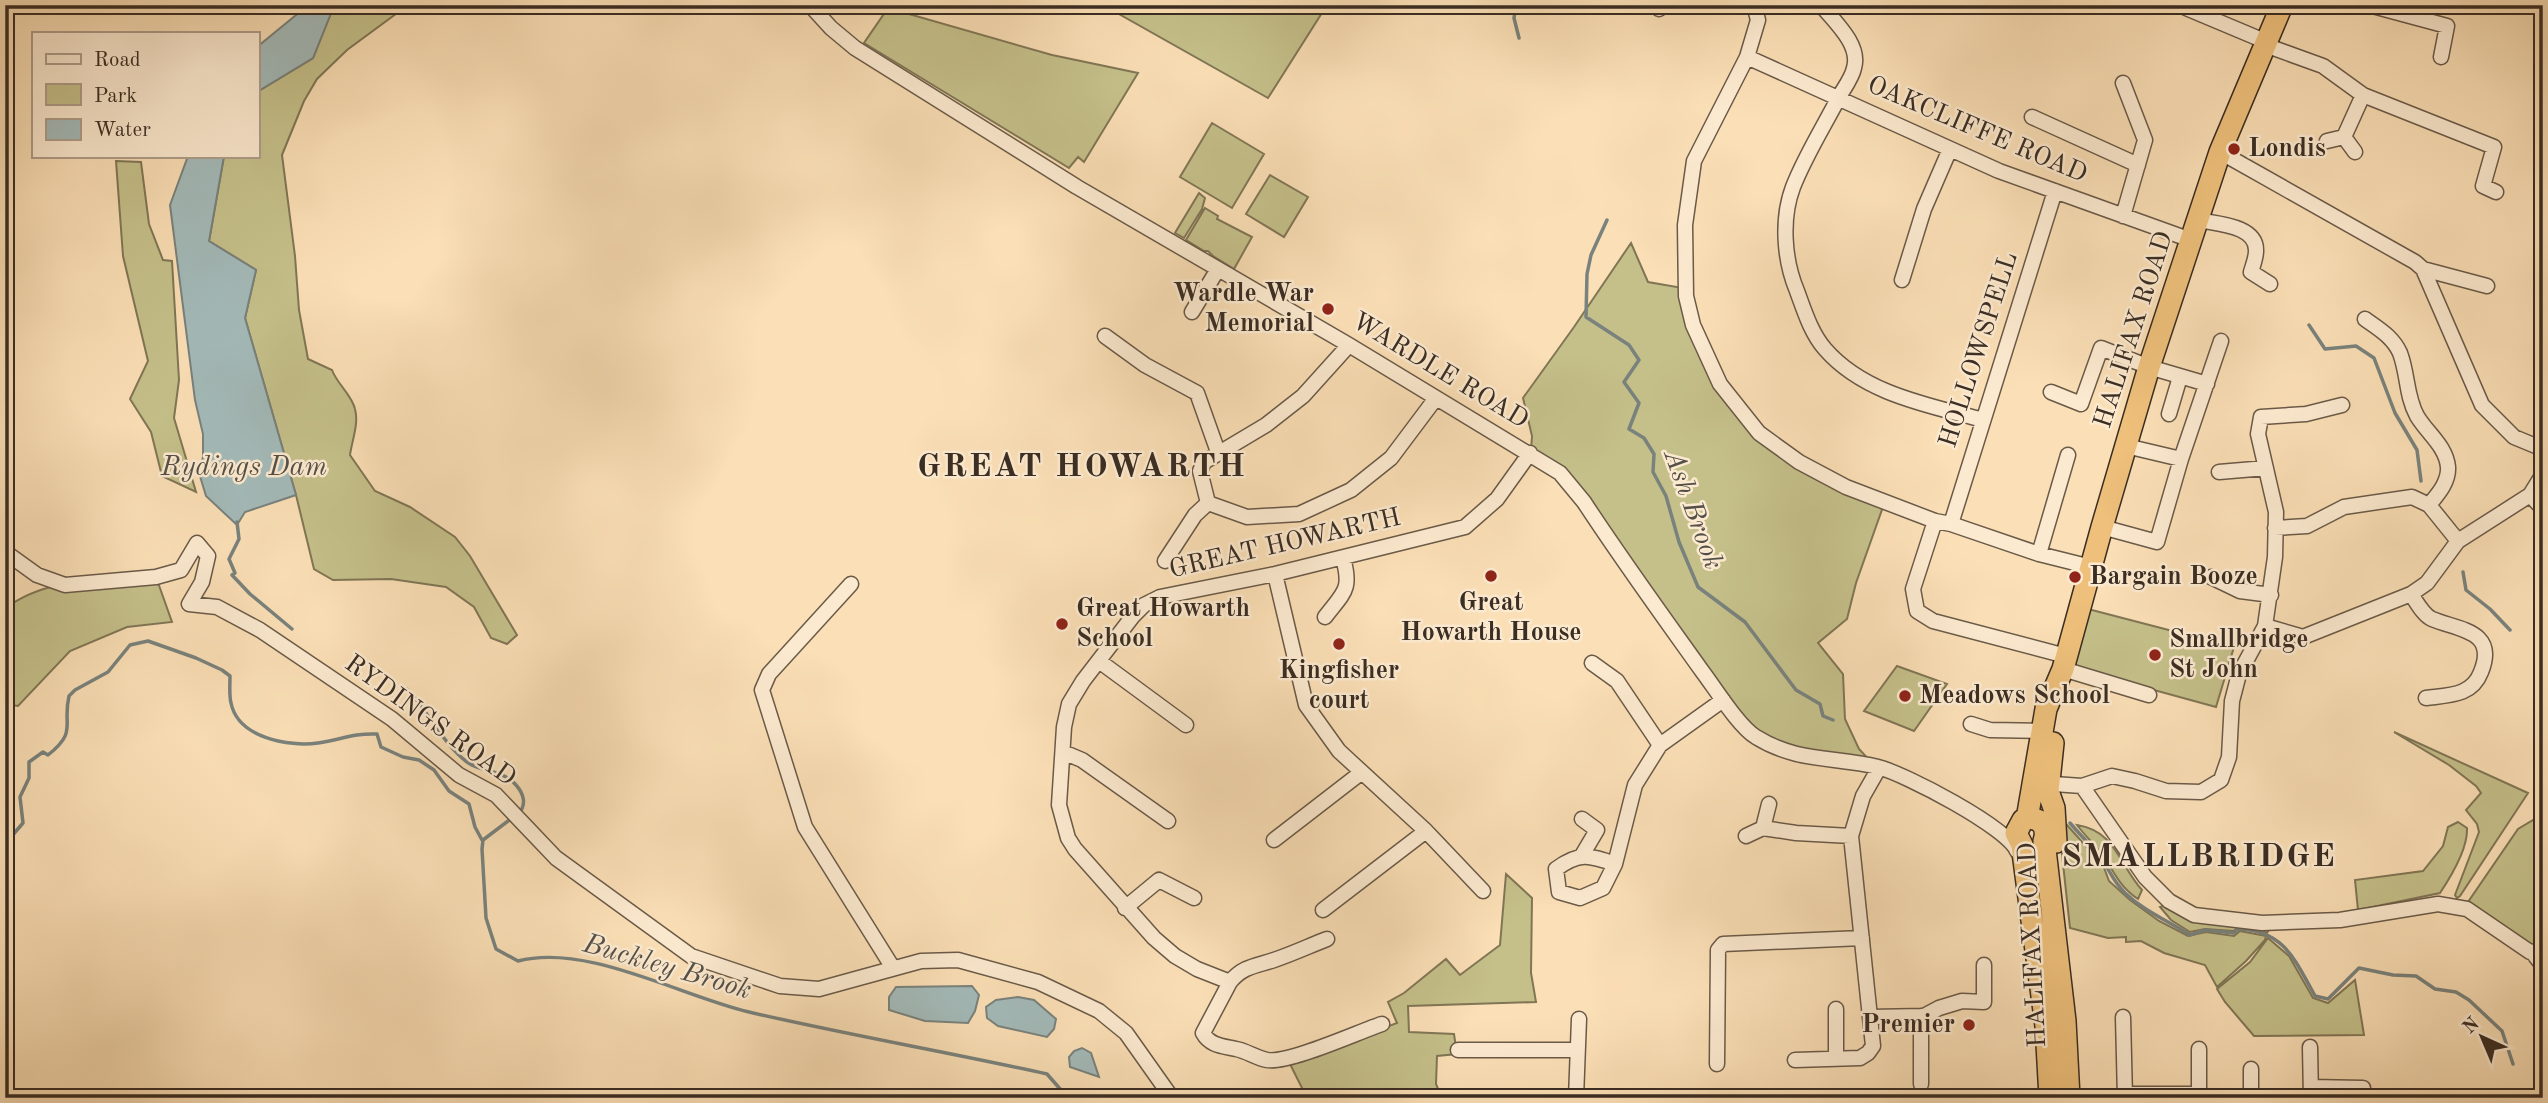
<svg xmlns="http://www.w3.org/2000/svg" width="2548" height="1103" viewBox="0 0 2548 1103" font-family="'Old Standard TT',serif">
<rect width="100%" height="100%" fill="#fbdfb6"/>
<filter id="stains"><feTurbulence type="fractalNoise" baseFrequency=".00286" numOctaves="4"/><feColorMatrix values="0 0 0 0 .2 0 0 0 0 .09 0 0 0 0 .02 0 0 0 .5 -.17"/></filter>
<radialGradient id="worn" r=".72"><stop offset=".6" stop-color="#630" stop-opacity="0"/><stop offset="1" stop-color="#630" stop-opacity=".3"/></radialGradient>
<path fill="#c5c08a" stroke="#807656" stroke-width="2" d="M334 5H408L347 50 317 79 304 101 282 155 295 256 299 310 308 359 332 370C337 384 352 395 355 409 359 424 352 440 350 455L375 491 410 507 455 537 470 556 517 635 507 644 491 638 474 607 446 587 391 579 333 580 314 569 296 495 245 318 256 270 209 241 224 156H257V92L313 58Z
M1103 5H1327L1268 98Z
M888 8 1052 55 1138 73 1084 162 1078 157 1069 168 864 43Z
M1212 123 1264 154 1232 208 1180 177Z
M116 161 141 162 149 224 163 260 172 261 179 380 174 418 196 492 162 476 151 432 130 399 148 361 123 256Z
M1270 175 1308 197 1284 237 1246 214Z
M1199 193 1205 198 1202 209 1184 238 1175 233Z
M1205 208 1218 216 1217 219 1252 237 1234 269 1213 256 1208 251H1204L1186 240Z
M1631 243 1648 282 1683 288 1690 325 1758 435 1884 504 1856 583 1847 619 1818 643 1843 674 1845 719 1859 749 1873 764 1803 754 1755 733 1725 698 1588 499 1531 450 1532 436 1523 398 1574 327Z
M156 577 172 622 127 627 70 651 18 706 5 704V609C46 576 106 581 156 577Z
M2088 609 2234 647 2216 707 2070 667Z
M1897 666 1947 684 1914 731 1864 711Z
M2394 732 2528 793 2460 896 2457 898 2455 895 2479 832 2477 824 2466 810 2481 793 2476 786 2449 765Z
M2543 814V946H2528L2472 908 2468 902 2518 829Z
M2458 822 2467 828C2468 849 2452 875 2440 893L2358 910 2355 880 2423 871 2443 846 2448 827Z
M2067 825 2103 865 2109 881 2130 900 2159 921 2188 936 2206 932 2234 936 2240 931 2266 936 2265 940 2246 961 2217 987 2205 965 2164 953 2141 941 2126 942V937L2108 938 2070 928 2060 836Z
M2077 825C2116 831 2119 865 2142 890L2138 899C2122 889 2116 876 2106 860 2098 848 2086 837 2077 825Z
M1506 874 1532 898 1531 973 1536 1002 1408 1006 1409 1032 1454 1034 1457 1054 1437 1056 1436 1084 1442 1098H1307L1290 1064 1397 1023 1388 1002 1404 993 1446 959 1460 975 1500 945Z
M2163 906 2189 920 2270 928 2267 933 2258 928H2237L2234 931 2205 929 2190 932 2171 920 2160 907Z
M2268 938 2289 956 2313 998 2328 1003 2355 980 2364 1035 2254 1036 2225 1002 2217 989 2250 962Z"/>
<path fill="#a3bab9" stroke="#79827d" stroke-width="2" d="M334 6 313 58 257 92V47L301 11Z
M188 156H224L209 241 256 270 245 318 296 495 245 512 237 525 206 496 199 473 203 457V434L195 400 170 205Z
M972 986 979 995 975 1011 968 1023 925 1021 889 1010V997L896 987Z
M1018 997 1034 1000 1056 1019 1054 1029 1047 1037 998 1026 987 1018 986 1007 996 1000Z
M1082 1048 1091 1053 1099 1077 1070 1067 1069 1057 1074 1051Z"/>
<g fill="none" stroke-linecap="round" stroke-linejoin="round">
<path stroke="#79827d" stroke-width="3.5" d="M1516 5 1514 18 1519 38
M1607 220 1591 255 1587 274 1586 317 1629 345 1639 360 1624 382 1639 403 1629 429 1644 438 1654 454 1653 472 1666 496 1679 542 1698 587 1745 622 1796 690 1820 704 1823 716 1833 720
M2309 325 2325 349 2356 346 2374 358 2395 413 2417 450 2421 481
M237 522 239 539 229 559 235 573 232 575 250 594 292 629
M2463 572 2466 590 2490 609 2510 630
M407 689C427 710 444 745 467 762 482 773 502 769 516 785 524 794 527 805 518 814
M512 818 483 840 482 849 486 918 496 949 518 961C587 943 681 996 749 1012 848 1035 948 1052 1047 1074L1068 1098
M2070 823C2081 836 2093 847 2103 861 2111 873 2113 881 2125 893 2144 911 2168 921 2190 935L2205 930 2234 933 2238 929C2284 930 2295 960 2315 996L2328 999 2359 968 2393 975 2416 976 2435 989 2456 992 2469 1000 2502 1031 2513 1064
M5 844 23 823 20 797 29 778V762L43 752 48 755C78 731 62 726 69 696L75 690 108 672 130 645 148 641 196 658 222 670 230 676C230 685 229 695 231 703 238 738 289 747 318 743 341 740 352 733 377 734L381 747 403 757 419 760 434 770 449 791 469 804 475 827 482 840"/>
<g stroke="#6a5a48" stroke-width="17">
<path id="minor" d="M810 5 831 28 855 48 1077 187 1349 345 1560 473 1584 502C1622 560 1662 615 1702 671 1715 688 1739 727 1756 737 1798 763 1834 756 1878 767 1905 774 2007 827 2017 851
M1754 5 1758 20 1747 57 1694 161 1685 225 1686 296 1693 325 1720 384 1759 433 1799 462 1846 487 1935 521 1951 524 2039 554 2091 567
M1821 5C1835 22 1861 45 1854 68 1852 78 1844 88 1839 97 1824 126 1805 156 1793 187 1781 219 1784 260 1797 291 1804 310 1811 333 1825 349 1864 394 1928 405 1983 420
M2185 5 2186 8 2267 42
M2369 5 2447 26 2441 57
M1659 9 1665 5
M2265 45 2323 66 2363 95 2494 147 2483 186 2496 192
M1747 57 1999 171 2191 240
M2123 83 2145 140 2123 216
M2032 117 2138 165
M2344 137 2355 152
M2327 141 2344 137 2363 95
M2220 152 2415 262 2423 269 2482 405 2514 437 2543 449
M2198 220C2216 224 2257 225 2256 251 2256 258 2253 265 2251 272L2270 284
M2423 269 2487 286
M1902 280 1924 209 1950 149
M1192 312 1218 269
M2365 319C2379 329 2393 337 2400 353 2408 374 2406 396 2417 416 2427 433 2446 446 2448 467 2449 482 2438 494 2429 505
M1105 336 1145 365 1197 393 1218 452
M2051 392 2081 404 2101 348 2149 367 2207 384
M2169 414 2180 377
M2126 446 2181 459
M2219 472 2266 468
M2530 495 2543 474
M1208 503 1247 517 1299 514 1351 490 1391 458 1436 398
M1208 503 1200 471 1204 462 1266 425 1303 396 1349 345
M1935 521 1913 589 1917 611 1933 621 2066 656
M1951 524 2055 191
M2102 527 2157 542 2181 459 2221 341
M2275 528 2307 526 2344 507 2412 497 2429 505 2458 541
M5 552 37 575 65 585 156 577 181 570 197 543 208 556 202 582 189 604 217 607 260 630 392 719 459 775 496 795 556 858 691 956 780 986 819 989 921 961 958 960 1038 982 1099 1011 1126 1033 1172 1098
M2039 554 2068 455
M1165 561 1195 515 1208 503
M1275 574 1306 705 1339 751 1426 831 1483 891
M2211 577 2240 591 2271 595
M851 584 769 674 762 690 805 827 893 968
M2411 594C2416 601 2423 615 2432 619 2458 630 2498 630 2481 672 2472 696 2449 695 2426 698
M1325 617C1344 592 1352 590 1343 558
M2265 626 2303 637 2411 594 2427 583 2458 541 2530 495 2543 509
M1099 661 1186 725
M1592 663 1617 681 1660 745
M2063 669 2149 695
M1971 724 1990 730 2042 731
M1063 752 1082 760 1168 821
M2040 783 2082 786 2145 877 2169 901 2194 915 2262 923 2340 920 2438 904 2467 909 2530 952 2543 951
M2082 786 2112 776 2135 781 2166 791 2201 792 2221 780 2229 757 2232 701 2239 674 2265 626 2275 557 2276 512 2258 434 2261 417 2306 414 2342 405
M1763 828 1796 833 1851 836
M1746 836 1763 828 1769 804
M1274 840 1362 772
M1581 857 1597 830 1582 819
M1615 864C1589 855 1579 852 1556 869L1559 892 1580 898 1603 888 1615 864 1635 785 1660 745 1723 700
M1125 908 1159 880 1194 898
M1323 910 1426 831
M1327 939C1309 946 1292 954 1274 960 1256 966 1243 966 1230 982L1197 969 1175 956 1154 938 1075 849 1068 838 1059 805 1064 727 1069 704 1083 681 1133 616 1144 605 1160 597 1275 574 1465 527 1497 499 1530 453
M2532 952 2543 966
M1230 982 1203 1033C1210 1046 1223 1046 1236 1049 1247 1051 1256 1058 1267 1060 1288 1064 1358 1032 1382 1024
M1836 1009V1059
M1870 1017 1924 1016 1939 1008 1962 1001 1984 1002V965
M2123 1017 2125 1098
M2310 1047 2311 1098
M2199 1049V1098
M1458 1050H1576
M1795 1060 1860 1058 1868 1053 1873 1046 1851 836 1863 796 1879 768
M1717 1064 1718 950 1723 944 1862 938
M2251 1069V1098
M1921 1084V1016
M2311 1087 2363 1088
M2125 1094H2199
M1576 1098 1579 1019"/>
</g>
<g stroke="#3a2d23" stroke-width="24">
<path id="highway" d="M2053 743 2048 791 2054 808 2056 842
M2027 819 2046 709 2063 669 2102 527 2149 367 2220 152 2282 5
M2050 1098 2046 1026 2022 845 2016 833 2023 820C2038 815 2049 825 2044 841L2065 1021 2069 1098"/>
</g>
<use href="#minor" stroke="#fcead0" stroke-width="14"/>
<use href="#highway" stroke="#eec07b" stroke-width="21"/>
</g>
<g fill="#8f2418" stroke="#fcead0" stroke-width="2.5">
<circle cx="2234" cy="149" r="7"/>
<circle cx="1328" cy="309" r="7"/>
<circle cx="1491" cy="576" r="7"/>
<circle cx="2075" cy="577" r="7"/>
<circle cx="1062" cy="624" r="7"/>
<circle cx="1339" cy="644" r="7"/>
<circle cx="2155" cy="655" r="7"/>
<circle cx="1905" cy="696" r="7"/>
<circle cx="1969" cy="1025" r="7"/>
</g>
<g text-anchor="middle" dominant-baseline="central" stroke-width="5" stroke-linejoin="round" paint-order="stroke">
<g font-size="26" fill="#3a2d23" stroke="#fcead0">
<text transform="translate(1977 130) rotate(23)">OAKCLIFFE ROAD</text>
<text transform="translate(2134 330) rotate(-72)">HALIFAX ROAD</text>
<text transform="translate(1979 350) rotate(-72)">HOLLOWSPELL</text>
<text transform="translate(1440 371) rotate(31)">WARDLE ROAD</text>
<text transform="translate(1285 544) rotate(-13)">GREAT HOWARTH</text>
<text transform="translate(430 721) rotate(36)">RYDINGS ROAD</text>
<text transform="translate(2033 945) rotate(-93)">HALIFAX ROAD</text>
</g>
<g font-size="26" font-weight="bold" fill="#3a2d23" stroke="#fcead0" text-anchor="start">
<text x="2248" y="149">Londis</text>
<text x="1314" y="294" text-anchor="end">Wardle War<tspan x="1314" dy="30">Memorial</tspan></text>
<text x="2089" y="577">Bargain Booze</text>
<text x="1491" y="603" text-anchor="middle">Great<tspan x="1491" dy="30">Howarth House</tspan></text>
<text x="1076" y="609">Great Howarth<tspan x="1076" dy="30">School</tspan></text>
<text x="2169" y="640">Smallbridge<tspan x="2169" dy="30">St John</tspan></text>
<text x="1339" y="671" text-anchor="middle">Kingfisher<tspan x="1339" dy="30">court</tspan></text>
<text x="1919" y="696">Meadows School</text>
<text x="1955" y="1025" text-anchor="end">Premier</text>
</g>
<g font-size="28" font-style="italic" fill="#545048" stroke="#fcead0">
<text x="244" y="468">Rydings Dam</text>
<text transform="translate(1692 510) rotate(70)">Ash Brook</text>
<text transform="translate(667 968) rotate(16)">Buckley Brook</text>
</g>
<g font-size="33" font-weight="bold" letter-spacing="2" fill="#3a2d23" stroke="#fcead0">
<text x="1082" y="467">GREAT HOWARTH</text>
<text x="2199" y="857">SMALLBRIDGE</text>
</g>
</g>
<rect width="2548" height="1103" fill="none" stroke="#fbdfb6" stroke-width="28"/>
<rect x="7" y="7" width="2534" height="1089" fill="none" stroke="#3a2d23" stroke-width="3.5"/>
<rect x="14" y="14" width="2520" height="1075" fill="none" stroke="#3a2d23" stroke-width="2"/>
<rect x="32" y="32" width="228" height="126" fill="#fcead0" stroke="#ae9e8b" stroke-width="2"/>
<rect x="46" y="54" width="35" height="10" fill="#fcead0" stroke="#ae9e8b" stroke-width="2"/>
<text x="94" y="66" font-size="21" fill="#3a2d23">Road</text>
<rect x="46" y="84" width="35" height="21" fill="#c5c08a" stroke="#ae9e8b" stroke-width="2"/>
<text x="94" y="102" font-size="21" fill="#3a2d23">Park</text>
<rect x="46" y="119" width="35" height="21" fill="#a3bab9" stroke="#ae9e8b" stroke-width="2"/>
<text x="94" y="136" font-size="21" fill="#3a2d23">Water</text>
<g transform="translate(2482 1037) rotate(316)" stroke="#fcead0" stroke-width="5" paint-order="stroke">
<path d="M0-5L12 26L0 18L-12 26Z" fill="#3a2d23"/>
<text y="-10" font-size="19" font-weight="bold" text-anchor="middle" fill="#3a2d23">N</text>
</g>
<rect width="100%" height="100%" filter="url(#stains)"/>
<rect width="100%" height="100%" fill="url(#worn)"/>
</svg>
